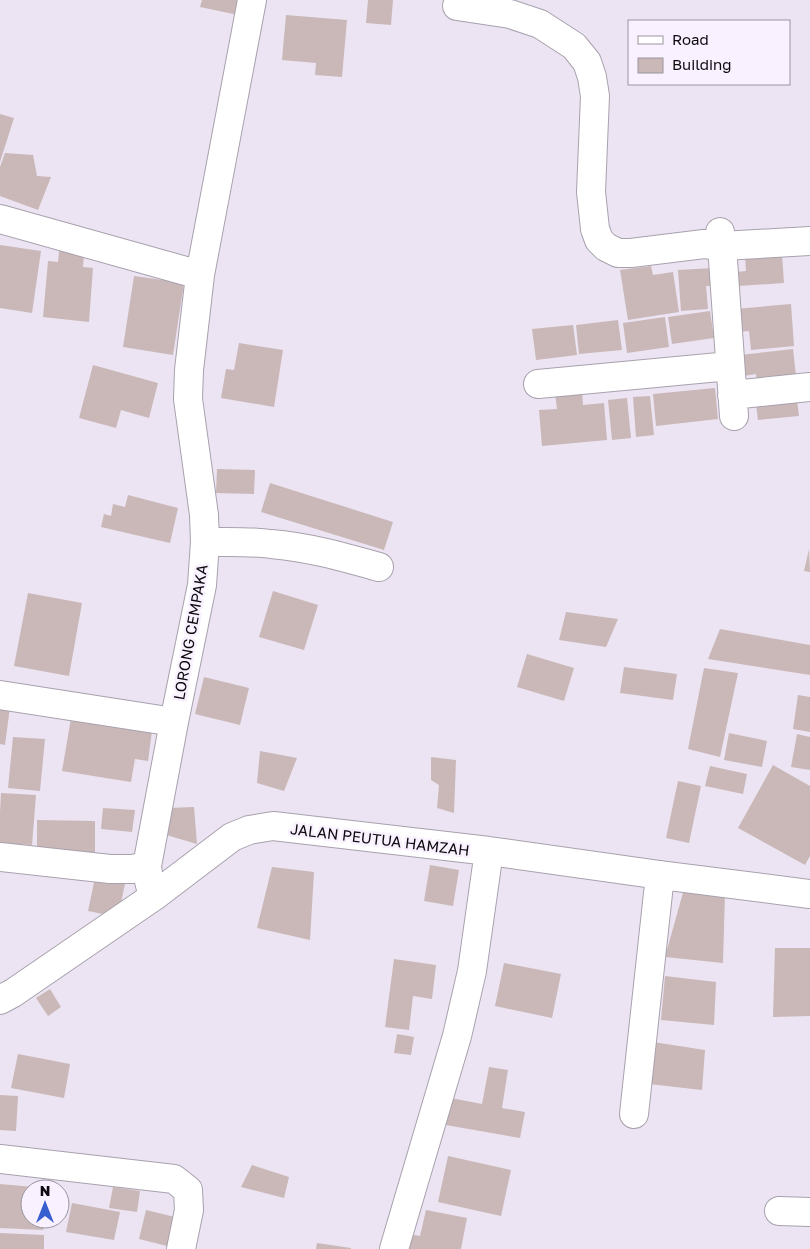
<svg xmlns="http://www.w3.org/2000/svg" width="810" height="1249" viewBox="0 0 810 1249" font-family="'Golos Text',sans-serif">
<rect width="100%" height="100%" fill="#ece4f2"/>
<path fill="#cab8b8" d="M202 0H241L238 15 200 7Z
M368 0H393L391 25 366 23Z
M286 15 347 20 342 77 315 75 316 63 282 60Z
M0 114 14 118 0 162Z
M5 153 33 155 37 176 51 177 38 210 0 196V167Z
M0 245 41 251 32 313 0 308Z
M59 251 84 254 83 267 93 268 89 322 43 317 48 261 58 262Z
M782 254 784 283 738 286 737 272 746 271 745 256Z
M651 266 653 275 673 272 679 312 628 320 620 270Z
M713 268 715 286H706L708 309 681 311 678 270Z
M134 276 184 283 173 355 123 347Z
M791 304 794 346 751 350 749 331 737 332 735 309Z
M710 311 714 338 672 344 668 317Z
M665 317 669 347 627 353 623 323Z
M618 320 622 350 579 354 576 325Z
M573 325 577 355 536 360 532 329Z
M239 343 283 350 274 407 221 398 226 369 234 370Z
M793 349 797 385 757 389 756 374 743 376 741 355Z
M93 365 158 383 149 418 121 410 116 428 79 418Z
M715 388 718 419 656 426 653 394Z
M582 391 583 405 604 403 607 440 542 446 539 410 557 409 555 393Z
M796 392 799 416 758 420 755 397Z
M650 396 654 435 636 437 633 397Z
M627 398 631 438 612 440 608 400Z
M217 469 255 470 254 494 216 493Z
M270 483 393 522 384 550 261 512Z
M128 495 178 508 170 543 101 527 104 514 111 516 113 504 125 507Z
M809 549 810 572 804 571Z
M273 591 318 605 304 650 259 637Z
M28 593 82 603 69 676 14 666Z
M566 612 618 619 606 647 559 640Z
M720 629 810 645V675L708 659Z
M527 654 574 668 564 701 517 687Z
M624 667 677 674 673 700 620 693Z
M704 668 738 673 720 757 688 749Z
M204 677 249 688 240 725 195 714Z
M798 695 810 697V732L793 729Z
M0 706 10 707 5 745 0 744Z
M71 718 152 731 148 761 135 759 131 782 62 771Z
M729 733 767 741 762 767 724 760Z
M797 734 810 737V770L791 767Z
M13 737 45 739 40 791 8 788Z
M260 751 297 758 284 791 257 783Z
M431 757 456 760 454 813 437 808 439 785 431 780Z
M773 765 810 786V856L805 865 738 828Z
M710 766 747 774 743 794 705 786Z
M678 781 701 786 689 843 666 838Z
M1 793 36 795 32 845 0 843V812Z
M194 807 197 844 163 834 168 808Z
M103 808 135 810 132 832 101 829Z
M37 820 95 821V858H37Z
M430 865 459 870 453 906 424 901Z
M272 867 314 872 310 940 257 928Z
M96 873 126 879 118 917 88 911Z
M684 889 725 893 723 963 665 957Z
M775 948H810V1016L773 1017Z
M394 959 436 965 432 999 413 996 409 1030 385 1027Z
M504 963 561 974 552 1018 495 1006Z
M665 976 716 982 714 1025 661 1020Z
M50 989 61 1007 48 1016 36 998Z
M397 1034 414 1037 411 1055 394 1053Z
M653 1042 705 1050 702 1090 649 1084Z
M18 1054 70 1064 64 1098 11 1088Z
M489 1067 508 1070 502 1108 525 1112 520 1138 446 1125 451 1098 482 1104Z
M0 1095 18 1096 16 1131 0 1130Z
M448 1156 511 1170 501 1216 438 1202Z
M252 1165 289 1177 284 1198 241 1187Z
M0 1184 45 1188V1189H30V1219H44L43 1230 0 1228Z
M113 1187 140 1191 137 1212 109 1208Z
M72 1203 120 1212 114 1240 66 1232Z
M146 1210 179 1218 171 1247 139 1239Z
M426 1210 467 1218 461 1249H400L404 1233 420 1236Z
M0 1233 44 1235V1249H0Z
M317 1243 351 1248V1249H316Z"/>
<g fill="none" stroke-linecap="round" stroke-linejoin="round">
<g stroke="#a8a1ad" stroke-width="30">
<path id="minor" d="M457 6 510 14 540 24 574 46 587 62 592 77 595 96 591 192 595 229 599 240 606 247 618 253H631L704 244 722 246 810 241
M0 219 200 275
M720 232 722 246 734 416
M538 384 730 366
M732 395 810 387
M205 542C227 542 249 541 271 544 308 547 343 557 379 567
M0 695 174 722
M0 857 110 869H132L147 866
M153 897 149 881 147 866 174 722 202 585 205 542 204 515 188 399 189 370 200 275 252 0
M0 1000 13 993 153 897 232 837 249 830 273 826 489 851 660 875 810 894
M634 1114 660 875
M0 1159 174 1179 188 1190 189 1210 181 1249
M779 1211 810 1212
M394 1249 457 1036 472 971 489 851"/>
</g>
<use href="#minor" stroke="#fff" stroke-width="28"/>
</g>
<g text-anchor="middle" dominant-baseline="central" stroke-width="5" stroke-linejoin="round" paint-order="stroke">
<g font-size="15" fill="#0d0a0e" stroke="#f9f1ff">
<text transform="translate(190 632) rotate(-80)">LORONG CEMPAKA</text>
<text transform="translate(380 839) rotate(7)">JALAN PEUTUA HAMZAH</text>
</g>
</g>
<rect x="628" y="20" width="162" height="65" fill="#f9f1ff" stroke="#9b959f"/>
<rect x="638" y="36" width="25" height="8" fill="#ffffff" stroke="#9b959f"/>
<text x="672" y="45" font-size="15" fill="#0d0a0e">Road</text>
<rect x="638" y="58" width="25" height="15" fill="#cab8b8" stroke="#9b959f"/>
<text x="672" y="70" font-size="15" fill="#0d0a0e">Building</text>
<g transform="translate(45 1204)"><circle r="24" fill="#f9f1ff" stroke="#9b959f"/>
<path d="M0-4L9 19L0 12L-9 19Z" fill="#375fd0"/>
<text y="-8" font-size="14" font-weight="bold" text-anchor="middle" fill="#0d0a0e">N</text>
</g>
</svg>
